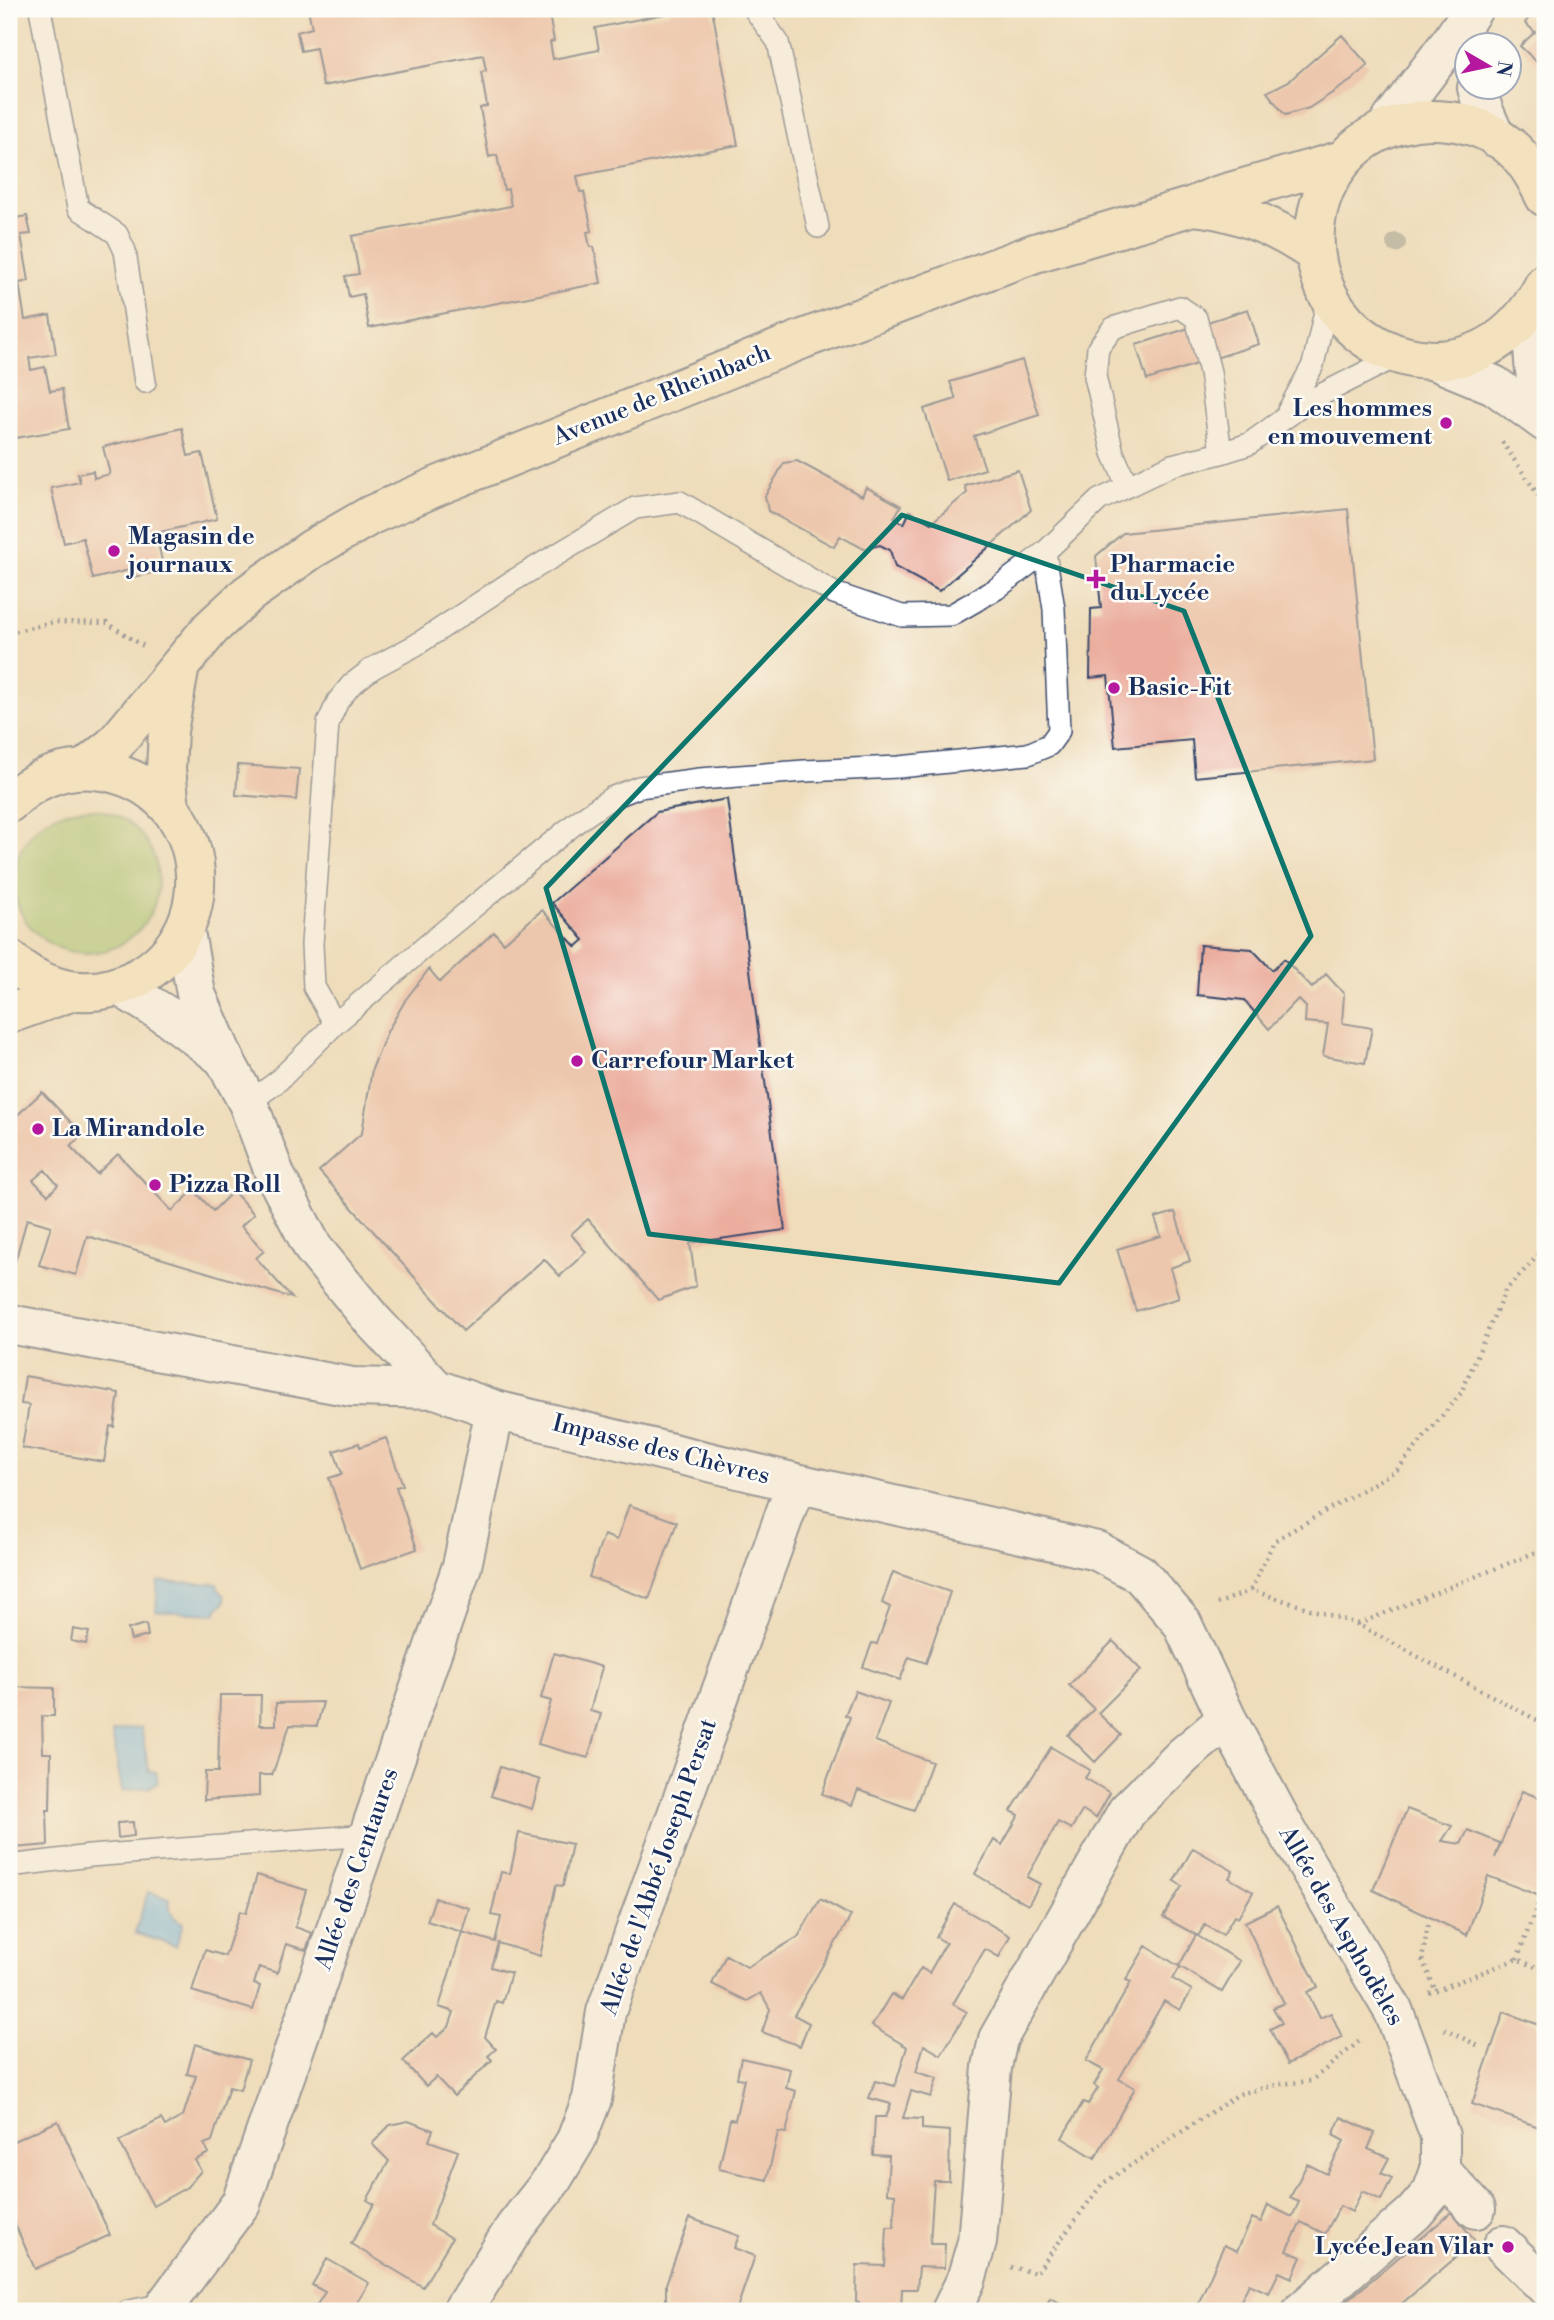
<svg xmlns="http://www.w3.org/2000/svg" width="1554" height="2320" viewBox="0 0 1554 2320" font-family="'Libre Bodoni',serif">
<rect width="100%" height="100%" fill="#fdfcf7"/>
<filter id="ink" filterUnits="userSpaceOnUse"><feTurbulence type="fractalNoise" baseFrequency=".0143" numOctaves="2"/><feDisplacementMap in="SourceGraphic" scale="14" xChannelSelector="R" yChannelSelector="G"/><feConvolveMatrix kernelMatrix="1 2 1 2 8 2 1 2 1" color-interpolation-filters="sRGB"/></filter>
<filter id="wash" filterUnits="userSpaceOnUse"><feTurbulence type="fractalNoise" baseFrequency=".00686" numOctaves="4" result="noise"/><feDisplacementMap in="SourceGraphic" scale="28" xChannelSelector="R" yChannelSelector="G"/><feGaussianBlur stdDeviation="1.57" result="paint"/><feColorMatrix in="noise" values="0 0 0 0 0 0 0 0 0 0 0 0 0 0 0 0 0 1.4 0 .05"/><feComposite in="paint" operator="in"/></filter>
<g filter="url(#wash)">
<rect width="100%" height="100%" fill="#eedcba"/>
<path fill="#9fc46e" stroke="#5d7a66" stroke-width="2" d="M14 881a72 72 0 1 1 144 0a72 72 0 1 1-144 0Z"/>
<path fill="#76bbed" stroke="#4875a6" stroke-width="2" d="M158 1581 217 1584 218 1589 225 1596V1603L217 1608 216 1614 156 1611Z
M141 1727 149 1771 156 1772 158 1783 152 1785 151 1787 122 1791 112 1732Z
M148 1892 170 1899C168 1911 172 1918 183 1923L176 1946 135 1933Z"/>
<g id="blocks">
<path fill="#ebad9d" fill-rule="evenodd" d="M308 9H548L554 41 550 42 553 59 599 50 595 28 670 13V11L681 9H712L738 145 577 176 580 192H584L592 231 587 232 590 247H594L601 283 369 328 363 294 349 297 345 276 359 274 352 236 511 206 508 189 504 190 497 155 489 157 480 108 487 106 481 72 486 71 483 55 323 86 316 48 301 51 297 32 312 28Z
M1535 9H1545V70L1520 46 1535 32 1525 23Z
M1342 35 1368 65 1352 80 1309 108 1285 115 1267 92 1289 81Z
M27 216 31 234 21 235 29 281 19 283 25 320 50 315 56 354 29 358 31 370 45 367 50 391 62 389 69 429 9 439V219Z
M1248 309 1259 344 1147 380 1136 345Z
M1022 360 1039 415 974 436 985 469 947 481 924 409 956 399 950 382Z
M182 428 188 456 202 453 217 519 156 533 163 566 155 572 135 577 133 569 93 579 83 538 64 543 51 488 80 482 78 474 93 471 94 478 110 474 103 447Z
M797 461 862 496 866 487 901 506 894 518 904 524 910 511 931 523 967 493 965 486 1018 470 1031 510 939 591 895 567 890 550 880 545 864 549 840 536 834 547 768 511 765 496 784 463Z
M1348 509 1373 759 1195 777 1192 740 1115 747 1108 676 1090 678 1091 609 1101 608 1096 556 1123 533Z
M238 765 299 769 296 800 236 795Z
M727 799 785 1230 690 1243 696 1286 658 1300 588 1219 571 1234 586 1252 560 1276 544 1259 463 1331 319 1171 362 1133 372 1069 387 1032 406 999 429 969 440 982 494 932 504 943 542 910 576 947 584 940 552 903 657 812Z
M1200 945 1252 949 1272 970 1284 959 1312 988 1326 974 1344 994 1342 1023 1372 1028 1365 1063 1323 1056 1328 1024 1305 1022 1306 1007 1298 999 1269 1029 1244 1000 1197 995Z
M42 1092 83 1135 70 1146 97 1174 118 1154 172 1211 194 1190 213 1211 233 1191 254 1214 241 1226 264 1251 256 1258 292 1298 87 1236 76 1275 39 1265 51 1226 27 1219 9 1283V1123ZM45 1170 58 1185 48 1195 33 1180Z
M1175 1212 1190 1261 1170 1268 1179 1298 1136 1311 1117 1249 1161 1236 1155 1218Z
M25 1376 119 1393 114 1427 110 1426 104 1462 22 1448 29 1405 21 1404Z
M386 1438 403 1485 396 1487 417 1549 360 1569 329 1478 342 1474 334 1451 359 1443 360 1447Z
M629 1505 677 1522 649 1599 589 1577 604 1535 617 1540Z
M893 1572 950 1592 926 1663 909 1657 900 1680 863 1667 872 1643 877 1644 890 1607 882 1603Z
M146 1624 148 1636 131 1640 128 1629Z
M73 1629 89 1632 86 1644 71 1641Z
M1113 1641 1141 1670 1098 1713 1121 1735 1095 1762 1068 1735 1094 1709 1069 1685Z
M554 1653 602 1667 590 1711 601 1714 588 1758 538 1744 551 1701 541 1698Z
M9 1687 54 1688V1716H42L43 1753H51L50 1810H47L48 1845 14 1848 9 1844 12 1810H9Z
M855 1691 889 1703 875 1741 932 1762 914 1810 858 1790 852 1805 822 1794 850 1717 845 1715Z
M220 1695H261L260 1725H276V1703L323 1702 317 1726 290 1725 272 1775H259V1796L204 1800 205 1772H218Z
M1051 1747 1090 1770 1085 1778 1110 1793 1096 1818 1083 1810 1071 1829 1058 1822 1027 1877 1040 1884 1028 1905 975 1874 994 1840 1002 1845 1019 1815 1011 1811Z
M500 1767 540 1780 532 1809 491 1796Z
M1522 1791 1545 1800V1898L1488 1876 1467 1935 1373 1890 1407 1809 1452 1826 1442 1841 1461 1844 1468 1830 1500 1843 1495 1858Z
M133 1822 134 1836 118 1838 117 1823Z
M519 1833 572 1844 563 1886 556 1885 540 1956 498 1943 491 1967 511 1973 502 2003 496 2001 485 2037 496 2049 488 2056 492 2060 454 2096 436 2077 426 2086 403 2061 433 2033 437 2037 449 2027 454 2012 439 2007 462 1932 495 1942 501 1917 491 1915 501 1872 510 1874Z
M1193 1848 1233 1871 1229 1878 1253 1892 1238 1918 1234 1916 1223 1935 1205 1925 1198 1936 1163 1917 1182 1886 1174 1881Z
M257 1875 306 1890 295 1927 312 1933 306 1950 286 1944 277 1973 259 1967 254 1984 260 1986 253 2010 192 1991 205 1950 225 1956 240 1911 246 1913Z
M435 1898 469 1908 462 1932 427 1921Z
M820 1899 851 1916 794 2015 809 2023 800 2046 762 2032 770 2009 761 1993 747 2001 712 1984 726 1955 747 1967 798 1937Z
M955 1904 1010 1936 999 1957 985 1949 953 2004 967 2012 941 2055 924 2045 916 2072 937 2078 931 2097 911 2091 903 2118 922 2119V2129L950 2131 949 2181H934L930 2244H945L944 2268 919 2267 917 2289H902L901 2311H858L859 2302 856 2301 857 2265 885 2266 887 2227H894L895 2194 887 2193 889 2156 873 2155 875 2117H886L891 2104 869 2098 875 2081 895 2086 907 2047 872 2026 891 1994 902 2000 921 1968 929 1973 946 1943 936 1937Z
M1277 1906 1318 1987 1307 1992 1320 2018 1331 2013 1342 2037 1288 2064 1270 2029 1282 2023 1273 2008 1284 2003 1245 1922Z
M1196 1935 1240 1961 1222 1992 1179 1966Z
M1146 1946 1180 1967 1173 1979 1192 1990 1180 2010 1164 2001 1119 2079 1135 2088 1095 2158 1062 2138 1083 2102 1088 2104 1098 2088 1094 2085 1103 2070 1086 2061 1131 1982 1126 1980Z
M1504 2012 1545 2027V2129L1472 2104Z
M195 2044 249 2060 240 2090 229 2087 212 2141 204 2144 209 2153 195 2160 201 2171 187 2187 153 2206 119 2141 161 2119 165 2126 183 2116 196 2076 187 2074Z
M741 2058 790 2069 786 2088 796 2091 786 2133 778 2132 767 2180 719 2169 730 2119 735 2120 744 2079 737 2078Z
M1341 2117 1375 2133 1368 2149 1389 2158 1381 2173 1392 2178 1381 2200 1362 2191 1352 2212 1340 2206 1325 2234 1301 2222 1287 2251 1301 2257 1292 2278 1279 2272 1269 2293 1249 2284 1236 2311H1195L1224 2245 1237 2251 1252 2218 1261 2222 1268 2205 1292 2217 1299 2202 1290 2198 1307 2164 1327 2174 1344 2141 1333 2135Z
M58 2121 110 2235 35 2269 9 2211V2143Z
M408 2121 433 2130 429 2141 458 2151 430 2225 452 2238 423 2287 351 2244 374 2204 367 2200 389 2161 372 2144 390 2125Z
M1452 2212 1475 2241 1393 2311H1335Z
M690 2218 739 2236 734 2248 755 2256 736 2311H666V2284Z
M327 2259 369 2283 354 2308 360 2311H313L325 2292 312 2285Z
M1050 2298 1076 2311H1044Z"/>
</g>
</g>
<g filter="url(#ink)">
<use href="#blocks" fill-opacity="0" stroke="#3b496c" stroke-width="2"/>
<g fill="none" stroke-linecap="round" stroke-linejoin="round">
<g stroke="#3b496c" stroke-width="24">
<path id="lane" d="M40 9 78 208 117 234 125 251 145 382
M754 9 778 42 818 227
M1288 411 1313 365 1328 298
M1127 485 1113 453 1095 376 1098 348 1113 328 1180 307 1196 318 1210 372 1221 453
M335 1024 314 987 312 944 328 723 338 701 351 685 373 668 416 645 511 582 635 508 680 502 834 593 902 616 951 615 996 589 1045 552 1099 500 1172 465 1221 453 1249 444 1307 402 1399 355
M248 1103 277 1082 335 1024 426 946 578 821 611 798 639 787 700 779 804 771 899 767 1028 754 1049 745 1059 731 1054 609 1045 552
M9 1866 90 1856 369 1835
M128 2311 166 2304"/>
</g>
<g stroke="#3b496c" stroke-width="42">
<path id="street" d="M1477 88 1483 109 1495 137
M1384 130 1452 40 1473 9
M1533 307C1533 340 1531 378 1545 409
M1433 360 1494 385 1545 422
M185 932 196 994 225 1060 248 1103 276 1177 313 1248 373 1321 436 1389
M119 986 169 1017 221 1056
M9 1324 352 1387 436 1389 495 1410 796 1483 1097 1551 1140 1574 1182 1623 1227 1719 1283 1824 1394 2012 1440 2136V2170L1476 2209
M1503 2245 1545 2286
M166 2304 241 2203 462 1566 495 1410
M462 2311 515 2227 552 2180 576 2140 592 2099 606 2012 796 1483
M951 2311 966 2280 977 2242 992 2067 998 2039 1127 1811 1184 1755 1227 1719
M1302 2311 1414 2213 1432 2192 1440 2170"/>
</g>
<g stroke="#3b496c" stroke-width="42">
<path id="secondary" d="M1545 197C1537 181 1529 165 1516 152 1476 112 1404 110 1360 144 1309 184 1300 259 1338 311 1360 341 1396 360 1434 360 1487 360 1522 328 1545 283
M1193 206C1238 210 1277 227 1314 253
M84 769 114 745 211 628 248 594 312 549 371 515 440 485 803 339 1035 253 1193 206 1216 196 1343 160
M9 803C33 780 62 767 95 770 220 783 231 956 111 988 74 998 35 984 9 959
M170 808 166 769 168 731 179 671
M9 1014 73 991"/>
</g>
<path stroke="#3b496c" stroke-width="4.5" stroke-dasharray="2 5" stroke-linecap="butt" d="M1502 442 1545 505
M9 633 53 622 107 623 145 647
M1251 1590 1274 1541 1397 1470 1461 1393 1505 1291 1545 1248
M1217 1604 1251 1590 1357 1624 1535 1719 1545 1723
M1358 1624 1534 1553 1545 1552
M1428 1925 1422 1959 1435 1989
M1517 1959 1538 1904
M1429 1993 1517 1959 1545 1971
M1444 2029 1479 2046
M1011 2267 1036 2273 1102 2184 1239 2094 1280 2084 1311 2081 1362 2039"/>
<use href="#lane" stroke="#fff" stroke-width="21"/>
<use href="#street" stroke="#fff" stroke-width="38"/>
<use href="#secondary" stroke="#fae7c3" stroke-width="38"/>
</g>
<circle fill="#90968a" cx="1396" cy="243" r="10"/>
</g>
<path d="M0 0H1554V2320H0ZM902 515 1184 611 1311 936 1059 1283 649 1234 546 888Z" fill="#eedcba" fill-opacity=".55" fill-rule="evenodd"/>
<path fill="none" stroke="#0f766e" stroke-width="5" stroke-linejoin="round" d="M902 515 1184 611 1311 936 1059 1283 649 1234 546 888Z"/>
<g fill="#b5179e" stroke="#fdfcf7" stroke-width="2.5">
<circle cx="1446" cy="423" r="7"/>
<circle cx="114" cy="551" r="7"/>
<path d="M1092.5 568.5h7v7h7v7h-7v7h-7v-7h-7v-7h7z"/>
<circle cx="1114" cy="688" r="7"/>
<circle cx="577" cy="1061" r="7"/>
<circle cx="38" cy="1129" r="7"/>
<circle cx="155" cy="1185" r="7"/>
<circle cx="1508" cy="2247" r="7"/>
</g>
<g text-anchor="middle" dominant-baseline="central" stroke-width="5" stroke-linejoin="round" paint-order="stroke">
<g font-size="24" fill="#1b2f5e" stroke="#fdfcf7">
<text transform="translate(662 395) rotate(-22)">Avenue de Rheinbach</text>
<text transform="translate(661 1450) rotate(14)">Impasse des Chèvres</text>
<text transform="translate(659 1867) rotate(-71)">Allée de l'Abbé Joseph Persat</text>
<text transform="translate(357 1869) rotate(-71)">Allée des Centaures</text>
<text transform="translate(1341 1926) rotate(60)">Allée des Asphodèles</text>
</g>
<g font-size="24" font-weight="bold" fill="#1b2f5e" stroke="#fdfcf7" text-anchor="start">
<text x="1432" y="409" text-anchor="end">Les hommes<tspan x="1432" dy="28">en mouvement</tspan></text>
<text x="128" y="537">Magasin de<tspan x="128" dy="28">journaux</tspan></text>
<text x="1110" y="565">Pharmacie<tspan x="1110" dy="28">du Lycée</tspan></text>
<text x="1128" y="688">Basic-Fit</text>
<text x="591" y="1061">Carrefour Market</text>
<text x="52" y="1129">La Mirandole</text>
<text x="169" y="1185">Pizza Roll</text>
<text x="1494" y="2247" text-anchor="end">Lycée Jean Vilar</text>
</g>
</g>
<rect width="1554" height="2320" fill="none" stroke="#fdfcf7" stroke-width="35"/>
<g transform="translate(1488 66) rotate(99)"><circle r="33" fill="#fdfcf7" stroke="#a3aaba" stroke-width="2"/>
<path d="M0-5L12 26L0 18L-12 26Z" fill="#b5179e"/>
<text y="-10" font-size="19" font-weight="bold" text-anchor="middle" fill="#1b2f5e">N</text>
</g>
</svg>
